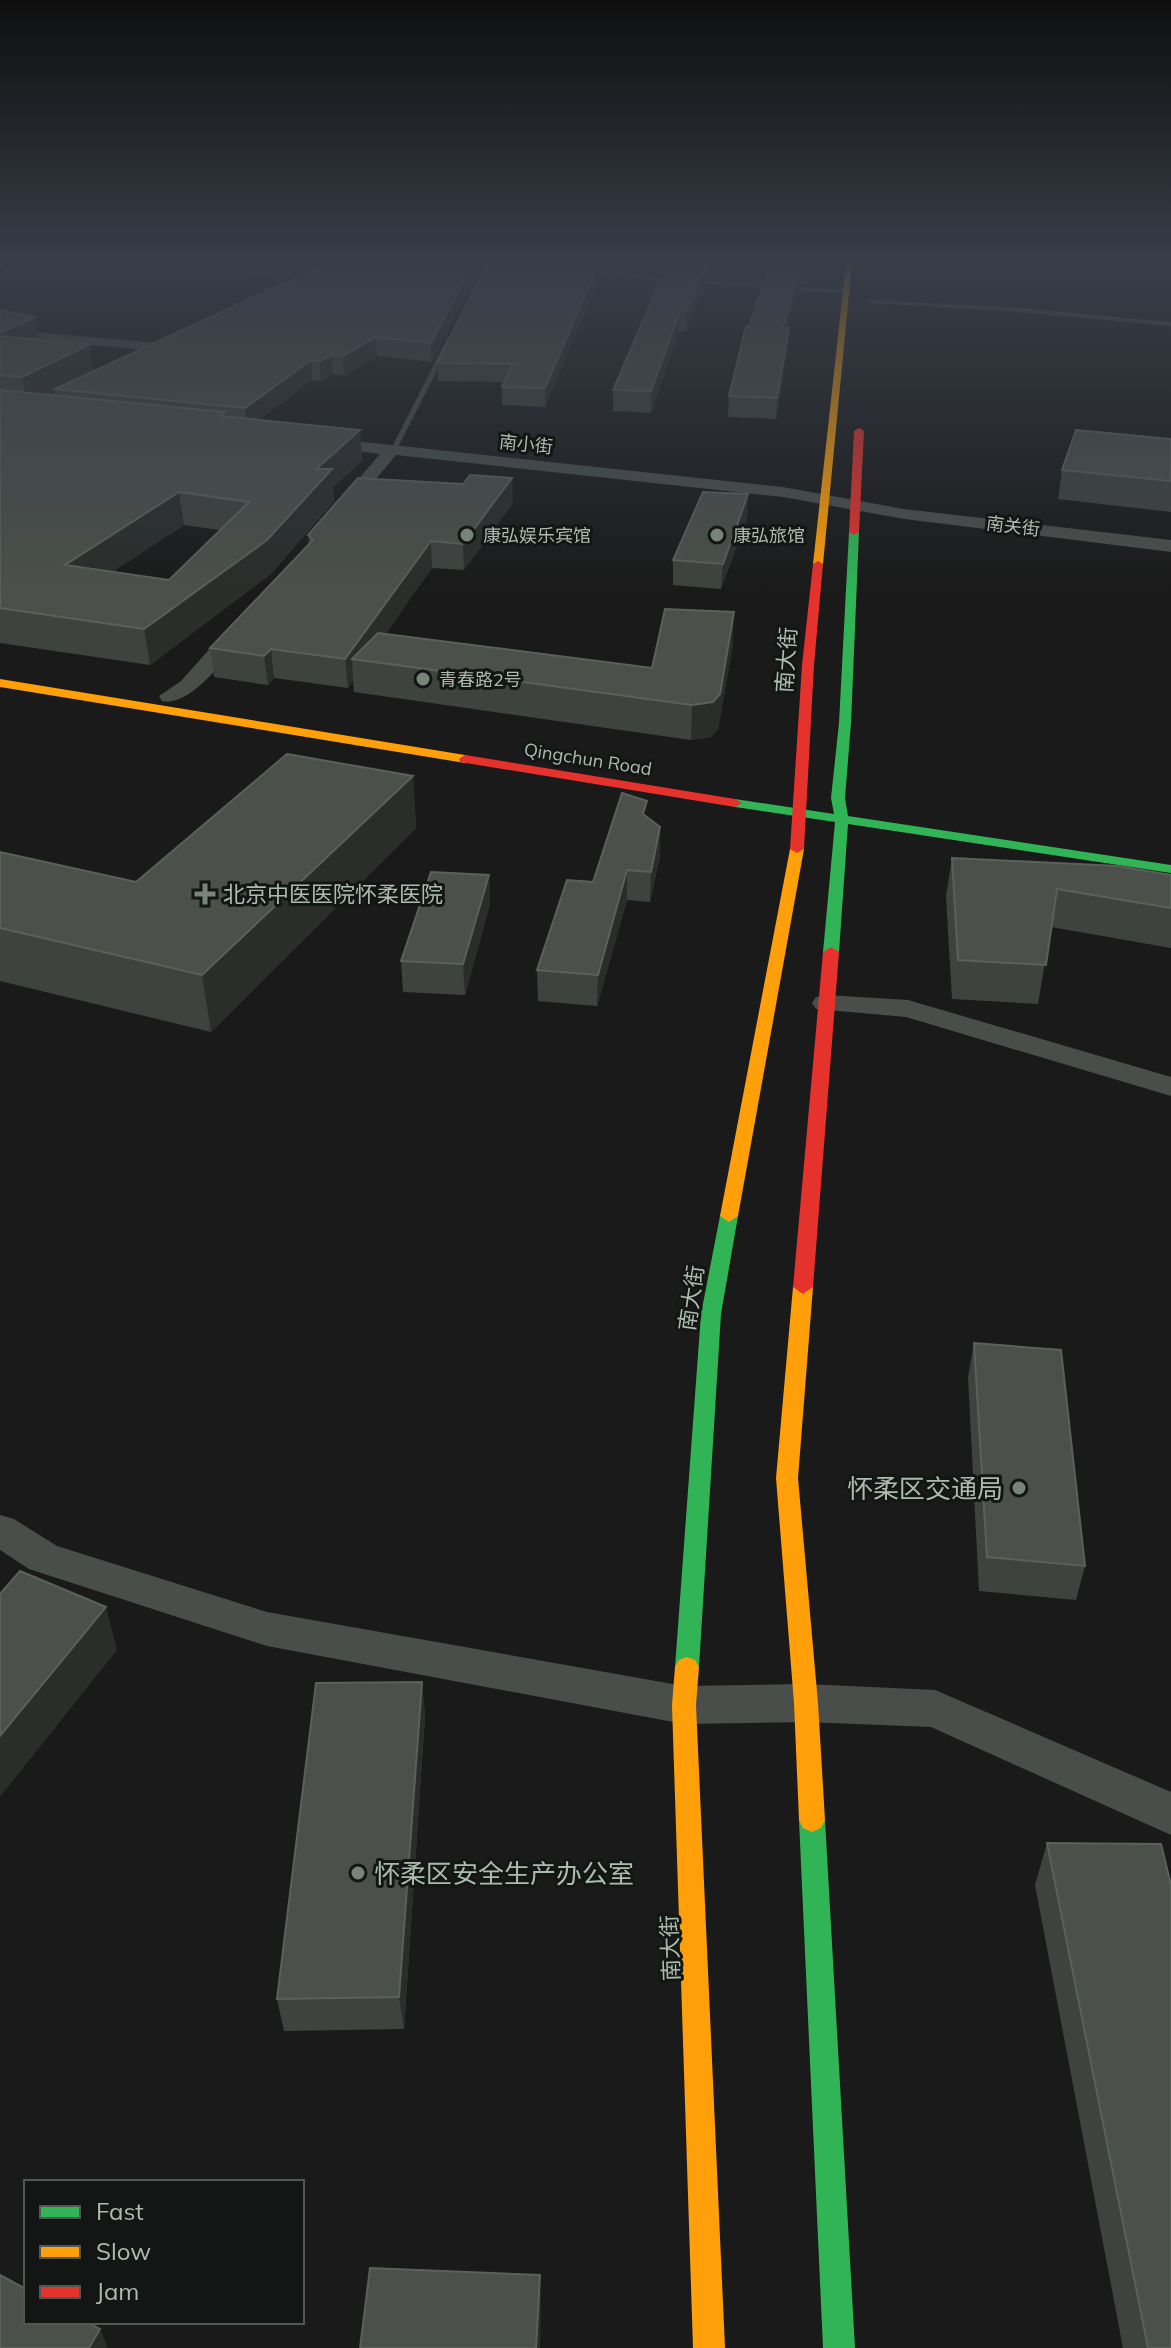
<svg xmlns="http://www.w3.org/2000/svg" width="1171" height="2348" viewBox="0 0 1171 2348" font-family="Mulish,'Noto Sans SC',sans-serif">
<rect width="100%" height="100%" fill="#1a1a1a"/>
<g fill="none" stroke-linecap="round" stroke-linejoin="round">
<path fill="#4a4e4b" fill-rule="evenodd" d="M176 263H196L310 277 307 279Z
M579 271 848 290 851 292 848 294 577 274Z
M867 300 1008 307 1171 322V326L1008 311 869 303Z
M451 335 454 337 397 449 390 451 448 337Z"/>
<path fill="#4a4e4b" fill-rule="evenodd" d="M33 332 169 344 176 348 169 352 28 339 26 336Z
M318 437 783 487 904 509 1171 540V552L904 519 783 497 396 455 346 515 340 516 331 511 380 454 312 445V439Z
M239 622 249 628C233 650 192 708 162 701L159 696 181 681 232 624Z
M826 995 908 1000 1171 1077V1096L906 1017 816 1009 812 1003 816 997Z
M0 1515 14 1519 57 1546 267 1612 684 1686 806 1684 935 1690 1171 1792V1835L931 1727 806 1722 684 1724 267 1646 29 1569 0 1550Z"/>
<path fill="#30b455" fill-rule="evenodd" d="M0 263H8L0 267Z
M854 529 859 532 851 723 845 798 848 816 1171 865V873L848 824 839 952 836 955H826L823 952 835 822 735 807 728 803 735 799 834 814 831 798 839 723 849 532Z
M729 1210 738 1216 721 1314 699 1667 695 1674 687 1677 679 1674 675 1667 701 1314 720 1216Z
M812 1808 821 1812 825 1820 855 2348H823L799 1820 803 1812Z"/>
<path fill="#ff9f0a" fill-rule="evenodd" d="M846 263H852L823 564 818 567 813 564Z
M0 679 465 755 471 759 465 763 0 687Z
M797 845 804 849 738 1216 729 1222 720 1216 790 849Z
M803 1280 813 1287 798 1478 818 1703 825 1820 821 1828 812 1832 803 1828 799 1820 794 1703 776 1478 793 1287Z
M687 1657 695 1660 699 1667 696 1705 725 2348H693L672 1705 675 1667 679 1660Z"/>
<path fill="#e5322d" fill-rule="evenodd" d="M859 428 864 431 859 532 854 535 849 532 854 431Z
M818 561 823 564 814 665 804 849 797 853 790 849 802 665 813 564Z
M465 755 735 799 742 803 735 807 460 762 459 759Z
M831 947 839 952 813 1287 803 1294 793 1287 823 952Z"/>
</g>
<path fill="#3f433f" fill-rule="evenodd" d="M82 263H170L155 270Z
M327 263H714L708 278H704V286L686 331H679L651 413 613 411V390L663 274 599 269V279L545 407 502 405V387L504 382 438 381 437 363 486 265 479 269 432 362 377 356 345 376 333 374 321 381 312 380 259 420 360 430 362 461 333 487 334 501 271 574 150 665 0 643V310L39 340 89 345 93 371ZM184 525 220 530 169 580 112 572Z
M770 263H810L808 284 797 283V293L787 328 788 348 776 419 728 417 729 396 749 327 769 273Z
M1171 439V512L1058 499 1062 470Z
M748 494 747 518 721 589 673 585V560Z
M513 503 464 570 432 568 385 634 652 668 733 644 718 729 711 737 691 740 354 692 353 680 348 688 274 678 268 685 214 677 210 648 309 544 308 535Z
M413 776 416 828 211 1032 0 981V852L136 882Z
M647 816 660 856 650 902 627 900 597 1006 538 1001 537 970 593 882Z
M952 858 1171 875V948L1051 927 1038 1004 952 999 946 896Z
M489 875 490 904 465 995 403 992 401 961Z
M974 1343 1085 1566 1076 1600 979 1591 968 1377Z
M422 1682 425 1716 404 2029 284 2031 277 1999Z
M1047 1843 1171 2348H1123L1035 1885Z"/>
<path fill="#2b2d2b" d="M154 263H170L155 270Z
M473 263H490L479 269 432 362 431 343Z
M599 263V279L545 407V388Z
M708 263H714L708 278Z
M705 268 704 286 686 331V312Z
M798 275 797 293 782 347 783 328Z
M680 311 679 331 651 413V391Z
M35 317 39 344 0 363V333Z
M789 328 788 348 776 419 777 398Z
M376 337 377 356 345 376 343 356Z
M89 345 93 373 55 389 56 392 27 406 22 377Z
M332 355 333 374 321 381 320 361Z
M311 360 312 380 247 429 245 408Z
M360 430 362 461 333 487 334 501 271 574 150 665 144 629 316 469Z
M512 478 513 503 464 570 463 544Z
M179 492 184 525 71 599 65 565Z
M748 494 747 518 721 589 723 564Z
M431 541 432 568 367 661 352 659 353 680 348 688 345 659Z
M734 612 733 644 718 729 711 737 691 740 692 705Z
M271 649 274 678 268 685 264 656Z
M413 776 416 828 211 1032 202 975Z
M660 827V856L650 902 651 872Z
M627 870V900L597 1006 598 975Z
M489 875 490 904 465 995 463 964Z
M106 1607 117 1650 0 1797V1736Z
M422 1682 425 1716 404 2029 399 1997Z
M540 2275 541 2312 540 2348H536Z
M100 2329 108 2348H89Z"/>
<path fill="#4b504b" stroke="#5a615b" stroke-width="2" fill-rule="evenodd" d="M327 263H473L431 343 376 337 343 356 332 355 320 361 311 360 245 408 55 389Z
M487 263H599L545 388 502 387 513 364 437 363Z
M667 265 705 268 686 312 680 311 651 391 613 390Z
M767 273 798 275 783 328H789L777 398 729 396 746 326 749 327Z
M0 310 35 317 0 333Z
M0 336 89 345 22 377 0 375Z
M0 390 225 412 220 416 360 430 316 469H332L267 540 144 629 0 608ZM179 492 249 502 169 580 65 565Z
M1076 430 1171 439V481L1062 470Z
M470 475 512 478 463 544 431 541 345 659 271 649 264 656 210 648 313 540 308 535 358 478 463 484Z
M703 492 748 494 723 564 673 560Z
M665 609 734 612 720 694 713 702 692 705 352 659 378 633 652 668Z
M287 754 413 776 202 975 0 928V852L136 882Z
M622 793 647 801 643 814 660 827 651 872 627 870 598 975 537 970 567 880 593 882Z
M952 858 1118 866 1171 875V908L1057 889 1046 965 958 960Z
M431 872 489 875 463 964 401 961Z
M974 1343 1061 1350 1085 1566 987 1557Z
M20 1571 106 1607 0 1736V1594Z
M422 1682 399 1997 277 1999 316 1683Z
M1047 1843 1161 1844 1171 1885V2348H1148Z
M370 2268 540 2275 536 2348H360Z
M0 2275 26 2289V2322H86L100 2329 89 2348H0Z"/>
<linearGradient id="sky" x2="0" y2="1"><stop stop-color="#0e0e0e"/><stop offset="0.44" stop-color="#383e49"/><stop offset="1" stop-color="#383e49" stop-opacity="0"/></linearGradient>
<rect width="1171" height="592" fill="url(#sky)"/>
<g fill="#78837a" stroke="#141615" stroke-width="3">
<circle cx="467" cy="535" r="8"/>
<circle cx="717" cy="535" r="8"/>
<circle cx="423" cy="679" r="8"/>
<path d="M201 882h8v8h8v8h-8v8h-8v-8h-8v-8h8z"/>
<circle cx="1019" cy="1488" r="8"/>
<circle cx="358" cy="1873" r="8"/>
</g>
<g text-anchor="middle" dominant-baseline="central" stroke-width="6" stroke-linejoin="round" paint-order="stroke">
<g font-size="18" fill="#abbcae" stroke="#141615">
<text transform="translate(526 444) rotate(6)">南小街</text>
<text transform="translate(1013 526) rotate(7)">南关街</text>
<text transform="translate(588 759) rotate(9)">Qingchun Road</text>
</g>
<g font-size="18" fill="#abbcae" stroke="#141615" text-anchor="start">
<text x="483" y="535">康弘娱乐宾馆</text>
<text x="733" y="535">康弘旅馆</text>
<text x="439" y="679">青春路2号</text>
</g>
<g font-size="22" fill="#abbcae" stroke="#141615">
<text transform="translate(786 660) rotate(-86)">南大街</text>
<text transform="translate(691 1298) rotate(-82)">南大街</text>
<text transform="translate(670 1948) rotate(-92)">南大街</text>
</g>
<g font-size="22" fill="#abbcae" stroke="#141615" text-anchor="start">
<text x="223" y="894">北京中医医院怀柔医院</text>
</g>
<g font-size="26" fill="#abbcae" stroke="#141615" text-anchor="end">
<text x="1003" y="1488">怀柔区交通局</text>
<text x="374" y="1873" text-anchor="start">怀柔区安全生产办公室</text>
</g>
</g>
<rect x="24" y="2180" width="280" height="144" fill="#141615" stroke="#505852" stroke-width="2"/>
<rect x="40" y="2206" width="40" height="12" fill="#30b455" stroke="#505852" stroke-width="2"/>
<text x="96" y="2220" font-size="24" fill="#abbcae">Fast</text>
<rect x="40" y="2246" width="40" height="12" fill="#ff9f0a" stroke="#505852" stroke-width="2"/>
<text x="96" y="2260" font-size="24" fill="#abbcae">Slow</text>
<rect x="40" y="2286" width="40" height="12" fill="#e5322d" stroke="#505852" stroke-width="2"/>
<text x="96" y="2300" font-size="24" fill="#abbcae">Jam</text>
</svg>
